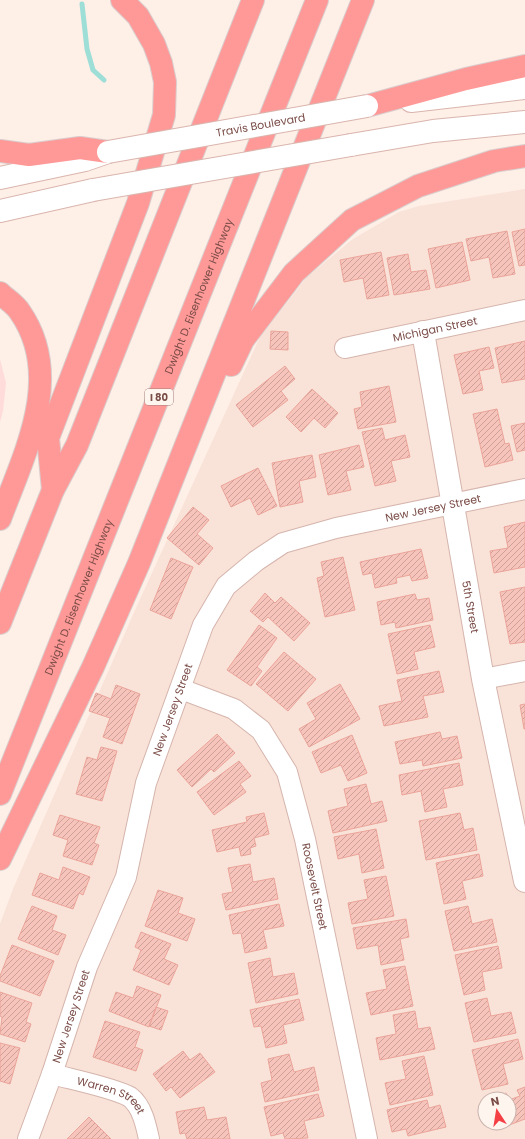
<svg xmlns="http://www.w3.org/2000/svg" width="525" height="1139" viewBox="0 0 525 1139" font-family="Poppins,sans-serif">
<defs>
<pattern id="building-hatch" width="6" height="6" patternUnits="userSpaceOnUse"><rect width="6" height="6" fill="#f7c4bb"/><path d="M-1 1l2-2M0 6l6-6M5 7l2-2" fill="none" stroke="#cda19a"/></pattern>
</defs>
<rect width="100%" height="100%" fill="#feefe7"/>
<path fill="#f9e2d7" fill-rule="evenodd" d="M525 189V1139H0V924L13 889 136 608 260 337 307 277 353 239 399 212 419 206ZM485 1099H509V1123H485Z"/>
<path fill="#ffdcda" d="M0 359 6 383 3 411 0 422Z"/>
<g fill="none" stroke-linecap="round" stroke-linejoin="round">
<path stroke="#9dded7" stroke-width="5" d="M82 4 87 49 93 70 104 80"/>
</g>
<path fill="url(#building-hatch)" stroke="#eba49a" d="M525 229V265L519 266 512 232Z
M507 231 515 274 493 278 489 257 471 261 466 239Z
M462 242 470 280 436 288 428 249Z
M381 252 389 295 367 299 363 278 344 282 340 260Z
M408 254 411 272 426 270 430 289 394 295 387 258Z
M271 331 288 332V350L270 349Z
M525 341V379L502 383 495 348Z
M489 347 494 368 479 371 483 390 463 394 454 355Z
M285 366 295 379 281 391 288 400 253 427 236 405Z
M389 386 396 422 358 429 354 409 362 407 360 392Z
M312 389 338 413 325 428 314 418 301 432 286 417Z
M497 409 505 444 509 443 513 460 485 467 473 414Z
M525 423V450L517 452 511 426Z
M382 428 385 440 405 435 410 457 391 461 396 481 375 486 362 432Z
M359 445 364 467 346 471 351 490 328 495 319 455Z
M312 455 316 477 299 481 303 502 280 507 272 463Z
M258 468 277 506 258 515 250 498 231 507 221 486Z
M193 507 209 520 197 534 213 548 199 565 167 538Z
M525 522V567L494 573 490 551 508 548 504 527Z
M421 549 428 578 412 581 410 575 396 578 397 583 375 588 372 573 363 575 360 562Z
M343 557 355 610 325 617 317 578 324 576 321 562Z
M171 558 193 567 171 619 150 610Z
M525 587V642L510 644 500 592Z
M265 593 275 603 281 597 310 623 294 641 268 617 263 622 250 611Z
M415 594 417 600 429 598 433 620 396 628 395 622 381 625 377 602Z
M259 625 277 638 257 667 262 671 251 686 227 670Z
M430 625 435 647 414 652 418 669 397 674 388 634Z
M284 652 316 679 288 711 256 684Z
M439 671 444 692 423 696 428 717 384 726 379 706 402 701 397 680Z
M340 684 360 719 309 747 299 729 316 719 307 703Z
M116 685 140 694 122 744 103 737 110 718 89 711 96 693 111 699Z
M525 704V729H524L520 705Z
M440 732 442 739 457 736 462 758 423 766 422 760 400 764 395 742Z
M217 734 235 753 214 772 211 769 192 787 177 770Z
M352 735 367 773 348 781 341 765 321 773 312 752Z
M101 747 117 751 102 801 76 794 87 757 97 760Z
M239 761 251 776 240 784 246 792 214 815 197 792Z
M459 763 463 785 443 789 447 807 425 812 421 791 402 795 399 775Z
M366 784 371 804 382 801 387 821 333 833 328 811 348 806 344 789Z
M264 813 269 834 254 838 256 846 250 848 251 854 241 856 239 847 217 852 212 830 247 822 246 817Z
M460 813 464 830 473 828 477 850 426 860 419 821Z
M60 815 100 827 94 843 99 845 92 865 63 856 68 840 53 835Z
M376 829 384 868 362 873 359 854 338 859 334 837Z
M479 854 483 876 462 881 466 899 444 904 436 863Z
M250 864 253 882 274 878 278 899 226 910 222 894 233 892 228 868Z
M63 867 90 877 83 895 79 893 73 909 32 895 40 873 59 880Z
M386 876 394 916 352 924 348 903 368 899 364 880Z
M158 890 183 898 178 913 195 919 187 941 145 926Z
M279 904 284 926 263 930 267 948 245 953 241 933 233 934 229 915Z
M32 906 57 916 52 930 66 935 58 955 18 939Z
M468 906 472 924 492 919 497 942 454 951 445 911Z
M406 919 409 937 400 939 404 960 381 965 378 945 357 949 353 928Z
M141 932 171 944 164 959 178 965 169 985 133 970 141 950 135 947Z
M12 945 54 961 40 996 0 981V976Z
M498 946 502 968 482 972 485 990 464 995 455 955Z
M270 958 273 977 294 973 298 994 256 1003 248 963Z
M405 966 413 1006 371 1015 366 993 387 989 383 970Z
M137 986 161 995 149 1027 109 1011 116 992 133 998Z
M0 992 32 1003 26 1022 31 1024 25 1042 0 1034 2 1017 0 1016Z
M487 998 491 1016 511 1012 516 1033 474 1042 465 1003Z
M299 999 304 1020 283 1025 287 1043 266 1048 261 1026 254 1027 250 1010Z
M156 1007 168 1011 161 1030 149 1026Z
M415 1011 418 1029 430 1027 435 1049 380 1060 376 1038 396 1034 393 1015Z
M105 1021 140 1032 135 1047 143 1050 136 1071 93 1057Z
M518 1039 523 1059 503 1064 508 1084 482 1090 472 1050Z
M0 1043 20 1048 10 1084 0 1081Z
M183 1051 190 1060 200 1053 215 1072 180 1098 171 1087 166 1091 153 1074Z
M289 1054 294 1072 314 1067 319 1090 265 1102 261 1083 272 1080 268 1059Z
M424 1056 433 1095 390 1105 385 1083 406 1079 402 1061Z
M525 1087V1119L496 1130 493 1123H509V1100L520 1096 517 1090Z
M506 1093 509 1099H490Z
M318 1094 324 1116 304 1121 308 1138 285 1139 283 1133 271 1136 264 1107Z
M427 1100 429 1108 440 1105 446 1127 408 1136 406 1129 392 1132 387 1110Z
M204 1107 207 1120 226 1117 230 1139H187L185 1133 180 1134 176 1112Z
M89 1117 111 1139H67Z"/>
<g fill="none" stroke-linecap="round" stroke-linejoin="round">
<g stroke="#d5b5ad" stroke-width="22">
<g id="minor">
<path id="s1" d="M345 348 525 310"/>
<path d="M483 679 525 671"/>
<path id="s2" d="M181 689 234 709 261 730 287 772 305 839 367 1139"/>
<path id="s3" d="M52 1074C70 1079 115 1088 130 1097 142 1106 146 1125 149 1139"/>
<path id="s4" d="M28 1139 52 1074 87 967 126 877 146 783 203 625 226 586 256 561 283 543 336 528 525 489"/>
</g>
</g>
<g stroke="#d5b5ad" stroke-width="24">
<g id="tertiary">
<path id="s5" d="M423 332 483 679 525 881"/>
</g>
</g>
<g stroke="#dab5ad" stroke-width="24">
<path id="secondary" d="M411 101 525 88
M351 145 433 131 525 122
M0 178 85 160 108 152
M0 211 93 190"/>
</g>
<g stroke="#dacdcc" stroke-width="24">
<g id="motorway">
<path d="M367 106 466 79 525 66"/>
<path d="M0 151 29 155 80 148 108 152"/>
<path d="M0 293C6 299 15 304 20 312 65 377 24 454 0 519"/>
<path d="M231 365 243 340 294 273 352 220 418 186 494 161 525 156"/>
<path d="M53 490 48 438 138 203 164 115 165 82 161 63 154 44 138 16 122 0"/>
<path d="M0 623 53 490 77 445 253 0"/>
<path id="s6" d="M0 794 317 0"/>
<path d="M0 859 93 667 139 563 363 0"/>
</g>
</g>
<use href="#minor" stroke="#fff" stroke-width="20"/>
<use href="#tertiary" stroke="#fff" stroke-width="22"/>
<use href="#secondary" stroke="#fff" stroke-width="22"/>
<use href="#motorway" stroke="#fe9998" stroke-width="22"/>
<g stroke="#dab5ad" stroke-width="24" stroke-linecap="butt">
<g id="secondary-bridge">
<path id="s7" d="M108 152 367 106"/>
<path d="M93 190 351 145"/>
</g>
</g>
<use href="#secondary-bridge" stroke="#fff" stroke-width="22"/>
</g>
<g text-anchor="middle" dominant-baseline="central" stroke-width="3" stroke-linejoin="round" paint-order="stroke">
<rect fill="#fff5ef" stroke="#a37f7a" stroke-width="1" x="145" y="389" width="28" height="16" rx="3"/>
<g font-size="10" font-weight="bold" fill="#7b4d48">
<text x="159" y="397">I 80</text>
</g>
<g font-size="11" fill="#7b4d48" stroke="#fff5ef">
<text stroke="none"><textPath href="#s7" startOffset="155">Travis Boulevard</textPath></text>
<text stroke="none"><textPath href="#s6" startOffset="536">Dwight D. Eisenhower Highway</textPath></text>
<text stroke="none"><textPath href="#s1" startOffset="92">Michigan Street</textPath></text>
<text stroke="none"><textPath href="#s4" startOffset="815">New Jersey Street</textPath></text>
<text stroke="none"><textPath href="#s6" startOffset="212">Dwight D. Eisenhower Highway</textPath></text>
<text stroke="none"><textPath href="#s5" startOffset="279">5th Street</textPath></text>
<text stroke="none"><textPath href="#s4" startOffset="454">New Jersey Street</textPath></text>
<text stroke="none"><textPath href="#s2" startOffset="258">Roosevelt Street</textPath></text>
<text stroke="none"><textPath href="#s4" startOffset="130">New Jersey Street</textPath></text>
<text stroke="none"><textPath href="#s3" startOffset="64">Warren Street</textPath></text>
</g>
</g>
<g transform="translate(497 1111) rotate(348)"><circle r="19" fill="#fff5ef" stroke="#cab2ac"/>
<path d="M0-3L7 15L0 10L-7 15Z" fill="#f44045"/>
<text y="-6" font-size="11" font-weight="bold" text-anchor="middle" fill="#7b4d48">N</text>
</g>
</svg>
